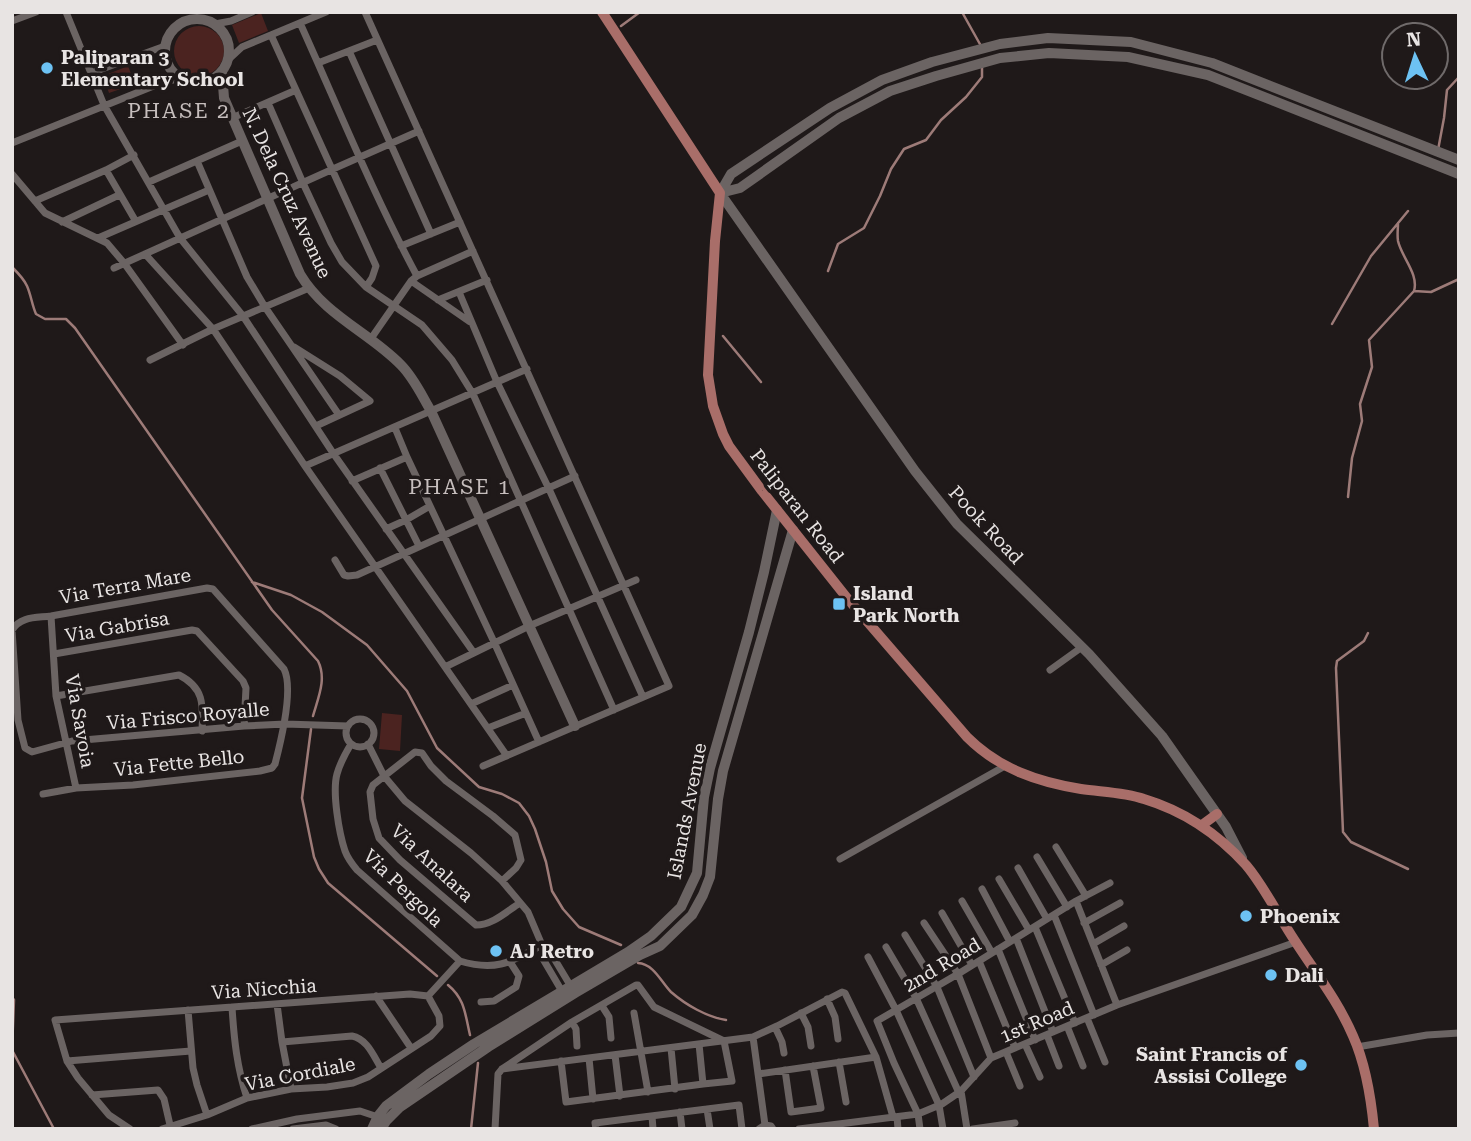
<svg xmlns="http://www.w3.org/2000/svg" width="1471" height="1141" viewBox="0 0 1471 1141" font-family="'Roboto Serif',serif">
<rect width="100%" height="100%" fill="#1f1919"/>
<path fill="#4b2320" d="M261 13 268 31 239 43 232 25Z
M174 51a25 25 0 1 1 50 0a25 25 0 1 1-50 0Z
M128 66 135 84 109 93 103 76Z
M382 713 402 715 400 751 379 749Z"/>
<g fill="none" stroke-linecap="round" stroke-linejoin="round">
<path stroke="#9d7b78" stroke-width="2.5" d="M962 12 981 46
M621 26 640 12
M1438 150 1444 118 1447 90 1459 77
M12 267C18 273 24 279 27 286 31 295 32 305 36 314L45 319H66L75 328 272 610 318 661C327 679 318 698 313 716
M828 271 838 244 864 228 880 196 891 169 904 149 926 140 941 120 966 97 982 77V67
M1414 291 1431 292 1459 279
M1332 324 1371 256 1408 211
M723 336 761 382
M1348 497 1352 458 1362 421 1360 404 1372 367 1369 340 1414 291C1419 274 1402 258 1398 241 1397 235 1398 229 1398 223
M252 582 291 595 322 612 367 645 407 691 437 748 479 787 502 794 519 803 529 816 535 829 546 862 552 891 563 909 579 927 621 945
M1368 633 1364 641 1337 661 1336 668 1343 832 1351 842 1408 869
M311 729 302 798 314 857 319 869 328 883 437 976
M638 963C654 964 661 982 671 992 686 1005 707 1017 726 1020
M448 985C465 999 465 1014 470 1035
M12 997 14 1000 12 1050 54 1129
M471 1129 478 1063"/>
<path stroke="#6b6463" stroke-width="7" d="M66 12 104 105 180 238 243 316 333 453 474 653
M365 12 669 686 483 766
M12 21 36 12
M300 23C338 107 373 194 417 276L411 281 370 340
M215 24 231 21 252 12
M271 35 376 266 372 278 366 287
M349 51 431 234
M228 60 242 47 326 12
M318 63 377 40
M91 73 165 46
M268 103 303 183 331 243 342 262 366 287 422 325 452 360 473 394 614 710
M232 118 296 90
M12 143 166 81 181 79
M197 161 247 277 265 307 339 415
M106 170 135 220
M12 174 45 213 107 243 124 263 183 345
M149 182 242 141
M35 201 106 170 134 155
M62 222 119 195
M98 238 209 190
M401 246 460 222
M145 254 213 329 305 466 507 756
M114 268 333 169 419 131
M417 276 473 251
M411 281 470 322
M459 292 497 382 549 489 643 697
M438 300 487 280
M294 347 340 376 370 401 316 426
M150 360 213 329 309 288
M395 428 407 457 494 642 539 742
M305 466 527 369
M380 468 419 546
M352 481 407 457
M386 529 406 520 430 506
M335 560 344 575 348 576 357 575 575 476
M51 616 56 696 76 788
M54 654 192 630 197 631 243 681 246 688 244 726
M445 667 529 626 636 580
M1050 670 1082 647
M56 696 179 675C205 688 203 706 202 731
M471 704 513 685
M346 733a14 14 0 1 1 28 0a14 14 0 1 1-28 0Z
M488 728 526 713
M351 744C345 754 340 763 337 774 332 792 339 833 345 851 348 859 352 864 357 870L460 961C496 972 511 962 542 945
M368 744 384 776 405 801 471 853 502 881 528 912 545 952 543 959 563 993
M43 794 76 788 133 785 260 771 272 768 275 764C281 741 294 689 284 669L213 589 207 588 51 616C36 618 21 616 12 630L18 720 25 748 32 752 72 741 244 726 285 724 348 726
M1056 847 1086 896
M1037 857 1067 907
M840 859 1005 766
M1018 868 1047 919
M999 879 1029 930
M502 881 516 868 521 860 515 835 493 816 446 781 431 766 422 753 415 752 373 785 370 792 373 819 379 838 400 860 476 925C493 925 507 911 520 903
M982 889 1010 942
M962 901 992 953
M1076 901 1117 1005
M942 913 972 965
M1054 915 1094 1015
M924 923 958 974 991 1058
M1084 923 1120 903
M1035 927 1075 1023
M905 935 937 987 974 1077
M1016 938 1053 1032
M1093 944 1124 926
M886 947 916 998 959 1093
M998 949 1035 1040
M545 952 552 955 573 990
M868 957 896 1010 939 1105 943 1129
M979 961 1015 1048
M1101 965 1127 950
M376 996 411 1048
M428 996 460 961
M827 999 835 1017 838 1039
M481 1002 494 1001 516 987 519 976 510 962
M277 1004 282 1042 291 1089
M602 1006 609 1017 611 1038
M232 1007C234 1039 237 1068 247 1098
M188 1010 193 1068 197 1085 207 1115
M634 1013 648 1092
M801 1013 808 1027 811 1046
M1087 1018 1105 1062
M572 1022 576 1029 577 1046
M1067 1026 1083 1066
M775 1027 782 1042 784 1053
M1047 1035 1059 1066
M753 1037 765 1125
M282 1042 352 1036C367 1039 373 1055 381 1068
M1025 1044 1040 1077
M1357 1047 1427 1035 1459 1033
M671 1048 675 1089
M1006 1052 1020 1086
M615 1055 620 1096
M589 1058 593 1099
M67 1061 191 1051
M561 1061 566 1102 703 1084
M839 1062 846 1102
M502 1069 753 1037 777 1026 842 992 845 993 876 1057 893 1117
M785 1070 791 1112 821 1108 813 1066
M758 1074 876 1057
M961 1091 967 1129
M92 1095 158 1090 164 1099 170 1125
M707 1109 710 1129
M680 1112 682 1129
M652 1116 653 1129
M897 1117 898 1129
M130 1129 109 1115 78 1078 67 1061 55 1020 410 994 428 996
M162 1129 207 1115 247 1098 291 1089 327 1087 353 1083 368 1077 431 1036 440 1026 439 1016 428 996
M252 1129 297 1119 360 1111 381 1118
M293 1129 326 1125 336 1129
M495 1129 498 1074 502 1069 572 1022 636 985H638L654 1007 724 1041 732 1081 703 1084 699 1044
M596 1129 595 1123 739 1105 742 1129
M759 1129 765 1125 771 1126 773 1129
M799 1129 918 1114 942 1104 961 1091 991 1058 1117 1005 1296 942
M920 1129 918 1114 894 1063 877 1021 958 974 1076 901 1110 883
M973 1129 1015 1123"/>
<path stroke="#6b6463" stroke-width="10" d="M165 51a32 32 0 1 1 64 0a32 32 0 1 1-64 0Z
M222 72 224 98 300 274C325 316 369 332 401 365 414 378 422 396 431 411L575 726
M720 193 915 471 957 524 1089 654 1162 736 1226 827 1242 858
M720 193 731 174 830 108 882 80 932 62 1000 44 1048 38 1131 42 1212 63 1459 160
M720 193 740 188 839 118 890 91 936 76 1000 58 1049 53 1128 57 1208 75 1459 174
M372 1129 378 1116 386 1106 429 1074 474 1044 628 952 651 936 681 907 697 873 704 797 710 768 749 632 764 572 777 510
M381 1129 386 1121 400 1107 488 1047 575 993 640 955 660 946 692 915 703 895 710 877 718 799 723 771 793 530"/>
<path stroke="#a96e69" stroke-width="10" d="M602 12 720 193 715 241 708 375 713 406 723 434 729 446 762 491 847 598 967 737C999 769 1038 782 1081 789 1102 792 1124 792 1144 799 1184 811 1218 834 1246 865 1264 886 1279 917 1295 941 1315 972 1338 1001 1353 1036 1366 1065 1371 1097 1374 1129
M1202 825 1217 814"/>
</g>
<g fill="#6dc2f3" stroke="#1f1919" stroke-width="2.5">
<circle cx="47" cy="68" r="7"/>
<rect x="832" y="597" width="14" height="14" rx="3.5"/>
<circle cx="1246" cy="916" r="7"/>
<circle cx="496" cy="951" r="7"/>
<circle cx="1271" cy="975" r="7"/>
<circle cx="1301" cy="1065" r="7"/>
</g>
<g text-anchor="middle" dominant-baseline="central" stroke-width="7" stroke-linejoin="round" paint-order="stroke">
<g font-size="19" font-weight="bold" fill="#e8e4e3" stroke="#1f1919" text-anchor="start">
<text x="61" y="57">Paliparan 3<tspan x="61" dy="22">Elementary School</tspan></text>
<text x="853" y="593">Island<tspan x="853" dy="22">Park North</tspan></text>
<text x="1260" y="916">Phoenix</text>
<text x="510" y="951">AJ Retro</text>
<text x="1285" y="975">Dali</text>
<text x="1287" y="1054" text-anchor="end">Saint Francis of<tspan x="1287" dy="22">Assisi College</tspan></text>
</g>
<g font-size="19" fill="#e8e4e3" stroke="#1f1919">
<text transform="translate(287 193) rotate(65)">N. Dela Cruz Avenue</text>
<text transform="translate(797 506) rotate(52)">Paliparan Road</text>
<text transform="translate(986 525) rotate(47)">Pook Road</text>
<text transform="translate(125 586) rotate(-10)">Via Terra Mare</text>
<text transform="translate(117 627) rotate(-10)">Via Gabrisa</text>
<text transform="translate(188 716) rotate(-5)">Via Frisco Royalle</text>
<text transform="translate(80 721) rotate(80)">Via Savoia</text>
<text transform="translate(179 763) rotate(-6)">Via Fette Bello</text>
<text transform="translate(687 811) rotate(-79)">Islands Avenue</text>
<text transform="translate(432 863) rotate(43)">Via Analara</text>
<text transform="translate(403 888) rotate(44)">Via Pergola</text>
<text transform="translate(942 965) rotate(-31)">2nd Road</text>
<text transform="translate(264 989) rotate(-4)">Via Nicchia</text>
<text transform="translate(1037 1022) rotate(-23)">1st Road</text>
<text transform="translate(300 1074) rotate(-11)">Via Cordiale</text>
</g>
<g font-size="21" letter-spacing="2" fill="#c6bebd" stroke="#1f1919">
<text x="179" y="111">PHASE 2</text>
<text x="460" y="487">PHASE 1</text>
</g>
</g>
<rect width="1471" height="1141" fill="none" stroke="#e8e4e3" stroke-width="28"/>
<g transform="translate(1415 56) rotate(356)"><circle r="33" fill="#1f1919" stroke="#6f6a6a" stroke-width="2"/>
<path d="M0-5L12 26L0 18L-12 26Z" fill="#6dc2f3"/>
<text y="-10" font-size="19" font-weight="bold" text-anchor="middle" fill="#e8e4e3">N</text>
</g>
</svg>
